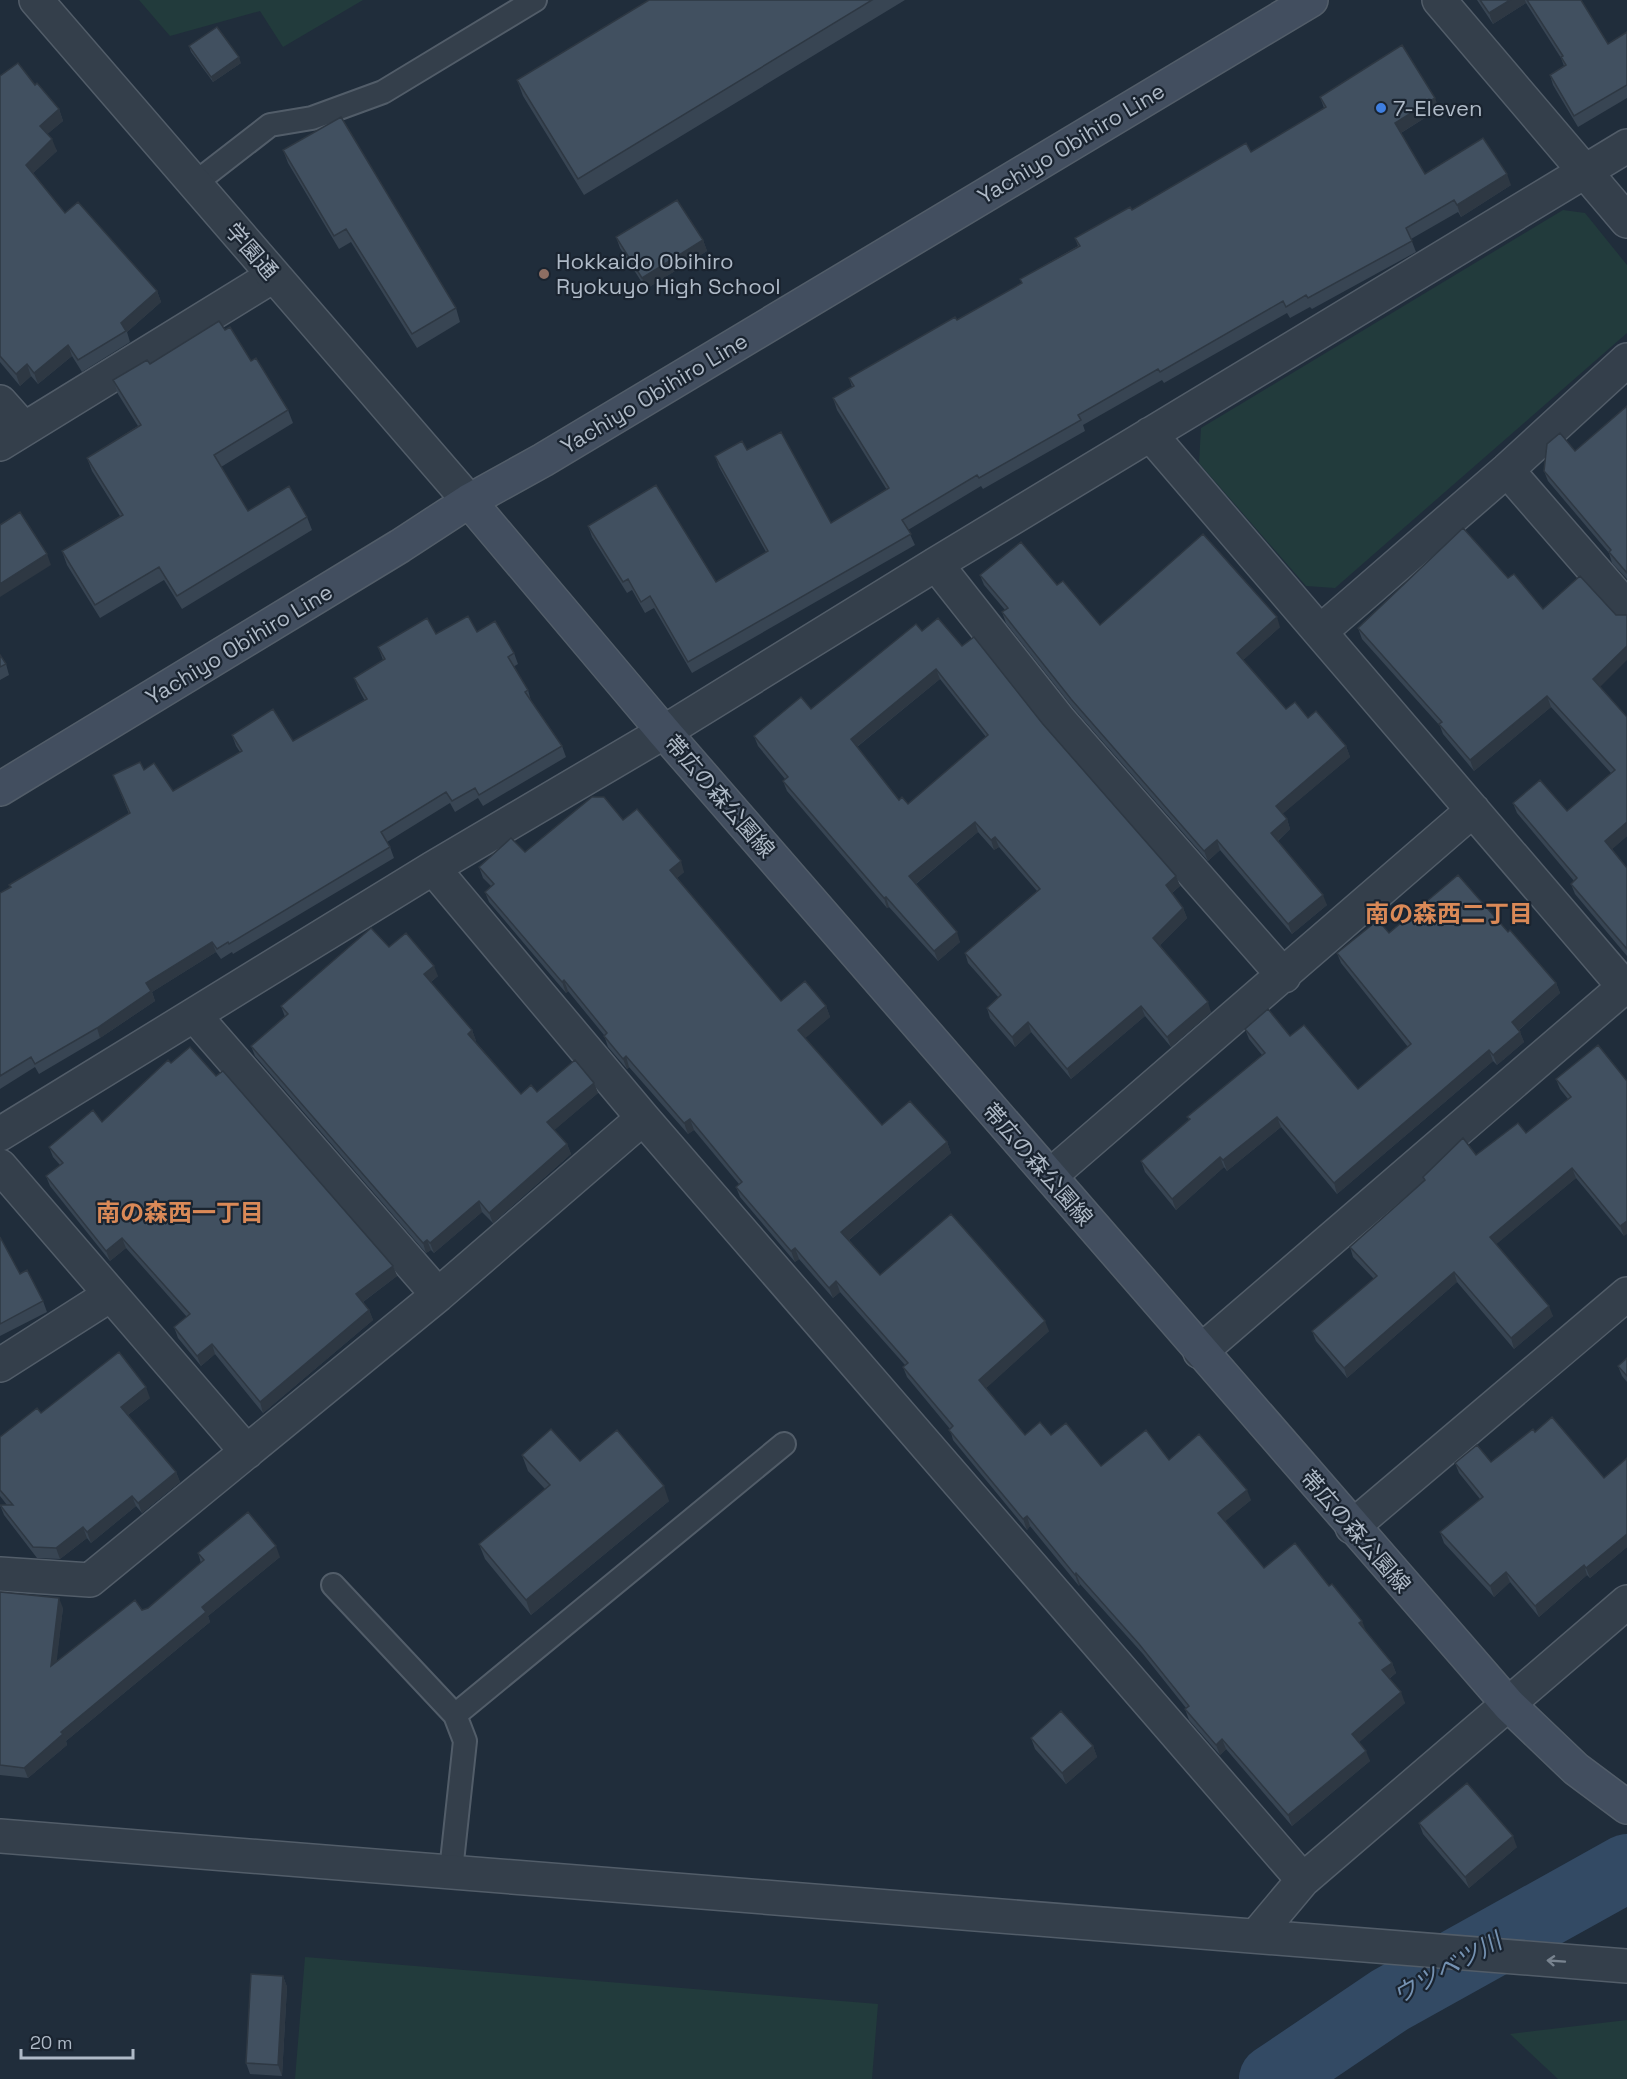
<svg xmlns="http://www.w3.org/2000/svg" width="1627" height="2079" viewBox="0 0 1627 2079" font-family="'Space Grotesk','Noto Sans JP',sans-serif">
<rect width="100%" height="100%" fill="#202d3b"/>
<path fill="#223b3c" d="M139 0H363L283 47 260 11 170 36Z
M1563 210 1585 213 1627 265V333L1335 588 1306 586 1199 463 1201 428Z
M305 1957 878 2004 872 2079H295Z
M1627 2020V2079H1558L1510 2034Z"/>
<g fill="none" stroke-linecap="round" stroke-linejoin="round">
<path stroke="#334a64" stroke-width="12" d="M1308 2057 1328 2079"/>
<path stroke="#334a64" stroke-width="68" d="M1273 2079 1390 2000 1627 1868"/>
<g stroke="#525d69" stroke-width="26">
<path id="service" d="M194 184 270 125 312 118 383 92 535 0
M333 1585 455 1715 465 1741 451 1871
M455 1715 784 1444"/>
</g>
<g stroke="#525d69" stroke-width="36">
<path id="minor" d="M1439 0 1627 221
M0 402 24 429
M1150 434 1627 990
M0 444 273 276
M1507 470 1627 608
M936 564 1060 721 1284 976
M1320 632 1507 470 1627 360
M433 868 643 1118 1303 1880
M194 1015 438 1295
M0 1134 433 868 664 732 936 564 1627 146
M0 1166 247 1452
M1050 1176 1473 810
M1200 1352 1624 987
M0 1365 110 1295
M1352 1527 1627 1294
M0 1574 90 1580 438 1295 643 1118
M0 1836 1627 1966
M1256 1936 1303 1880 1627 1602"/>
</g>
<g stroke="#525d69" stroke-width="36">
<path id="tertiary" d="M36 0 469 501"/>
</g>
<g stroke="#525d69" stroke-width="36">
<path id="secondary" d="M469 501 664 732 1509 1705 1576 1769 1627 1807
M0 789 400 546 469 501 543 460 1311 0"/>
</g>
<use href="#service" stroke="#343f4b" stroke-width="22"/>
<use href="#minor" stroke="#343f4b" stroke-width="33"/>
<use href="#tertiary" stroke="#343f4b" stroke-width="33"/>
<use href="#secondary" stroke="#424e5f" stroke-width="33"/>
</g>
<path fill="#384553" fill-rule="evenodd" d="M649 0H905L584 195 523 96 517 80Z
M1477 0H1581L1608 44 1627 32V98L1578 127 1553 85 1550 75 1564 66 1561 58 1526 3 1493 24Z
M189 46 241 63 213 82 191 52Z
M0 76 35 85 59 109 63 121 47 134 57 151 33 173 65 213 157 291 161 302 127 332 130 342 82 372 72 356 38 384 31 376 20 386 0 362Z
M1320 97 1439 109 1401 133 1425 174 1511 185 1461 217 1458 212 1411 239 1416 252 1312 309 1310 307 1290 318 1287 313 1164 383 1162 380 1083 425 1085 431 983 489 981 486 908 530 915 545 692 673 654 608 645 613 632 590 627 593 592 537 588 526 716 582 766 552 719 467 715 456 747 450 831 523 887 490 837 410 833 398 852 387 849 378 1022 284 1020 279 1078 246 1075 238 1251 152 1324 108Z
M283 150 456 308 460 322 417 348 351 242 339 249 288 163Z
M616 237 703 240 707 251 646 289 620 248Z
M225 330 251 361 288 410 293 423 221 467 248 511 307 517 312 530 182 609 164 580 100 618 67 565 62 551 120 516 92 471 87 458 138 426 118 394 113 380Z
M1627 406V579L1612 563 1609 553 1548 481 1544 471 1575 451Z
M980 575 1057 585 1100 625 1280 627 1243 660 1286 709 1308 718 1346 746 1350 757 1282 814 1287 819 1290 829 1278 841 1327 905 1292 934 1220 850 1208 861 1074 709 1006 623 1002 612 1005 610 984 585Z
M1508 578 1543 609 1616 615 1600 687 1627 717V836L1612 849 1627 868V956L1575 894 1571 884 1574 881 1517 813 1513 803 1567 811 1611 773 1551 707 1474 771 1443 734 1440 726 1362 639 1358 628Z
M922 631 962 646 1042 723 1176 876 1180 886 1172 893 1183 908 1187 918 1160 945 1211 1012 1171 1047 1145 1016 1071 1079 1031 1032 1015 1047 990 1018 987 1008 999 998 968 963 965 953 1037 891 999 847 994 850 978 832 916 884 960 942 938 961 889 907 887 908 787 791 783 781 785 779 758 746 754 736 811 709ZM940 679 986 737 908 804 899 800 857 747Z
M477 632 514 653 518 664 513 667 528 690 531 701 562 746 566 757 483 806 478 798 455 812 450 803 387 842 390 847 394 858 233 954 232 952 221 959 216 952 152 992 155 1001 100 1038 39 1074 35 1067 0 1089V893L10 887 9 885 129 814 113 775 144 770 173 791 240 752 236 746 232 735 293 741 365 701 358 688 354 678 383 660 378 647 436 634Z
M0 655 6 664 9 675 0 680Z
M623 820 684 872 677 878 781 1001 826 1006 830 1017 805 1038 882 1125 947 1142 951 1153 849 1240 880 1275 1049 1331 986 1388 1025 1435H1051L1101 1466 1169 1460 1251 1500 1225 1521 1264 1568 1329 1586 1392 1663 1396 1673 1389 1679 1405 1703 1359 1742 1370 1761 1292 1826 1226 1749 1220 1755 1189 1720 1185 1709 1186 1708 1143 1654 1080 1584 1079 1586 1030 1526 1027 1530 953 1440 950 1429 907 1377 903 1367 905 1365 840 1292 833 1298 799 1259 795 1262 740 1197 736 1187 739 1184 694 1130 688 1134 629 1067 627 1069 608 1047 604 1035 568 991 566 993 489 902 485 892 491 886 483 878 479 867Z
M1508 932 1556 983 1560 993 1519 1030 1524 1042 1497 1065 1493 1061 1337 1194 1281 1127 1227 1171 1224 1167 1176 1210 1145 1172 1141 1161 1189 1120 1187 1117 1262 1055 1249 1039 1245 1029 1290 1036 1358 1089 1408 1047 1341 963 1337 953 1389 933Z
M389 947 438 976 431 982 472 1030 476 1041H475L521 1094 594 1083 598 1093 554 1130 567 1144 571 1154 493 1223 482 1212 434 1253 431 1250 426 1253 255 1056 251 1046 285 1017 281 1006Z
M1598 1045 1624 1236 1576 1178 1496 1244 1553 1316 1514 1349 1457 1282 1347 1378 1316 1341 1312 1331 1374 1279 1353 1257 1350 1247 1424 1181 1423 1177 1526 1133 1568 1099 1560 1089 1556 1079Z
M102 1122 393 1266 397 1276 363 1302 369 1310 373 1320 263 1413 215 1354 201 1366 178 1338 174 1327 187 1317 126 1248 110 1261 50 1186 46 1176 60 1165 53 1157 49 1147Z
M0 1237 20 1274 43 1301 47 1312 0 1336Z
M1627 1358V1382L1622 1376 1618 1366Z
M150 1398 128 1415 176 1472 180 1482 142 1513 136 1506 91 1543 87 1538 60 1559 37 1558 4 1515 0 1505H7L0 1496V1437L41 1413Z
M1535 1432 1604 1478 1627 1458V1547L1590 1578 1587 1575 1539 1617 1510 1582 1494 1597 1444 1543 1440 1532 1480 1499 1459 1473 1455 1463 1491 1462Z
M522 1455 580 1461 669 1501 531 1615 485 1559 479 1544 545 1489 528 1471Z
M198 1553 280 1557 208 1616 210 1622 66 1741 67 1745 28 1778 0 1775V1592L63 1608 56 1662 142 1610 148 1608 201 1563Z
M1031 1738 1093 1746 1097 1757 1066 1784 1035 1749Z
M1419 1823 1517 1847 1469 1888 1423 1834Z
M283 1976 287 1987 282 2076 250 2074 246 2063Z"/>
<path fill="#2e3843" d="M1510 0H1525L1526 3 1493 24 1489 13Z
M239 57 241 63 213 82 211 77Z
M1435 98 1439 109 1399 134 1395 123Z
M59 109 63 121 44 137 40 126Z
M52 139 57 151 30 176 26 165Z
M1507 174 1511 185 1461 217 1457 205Z
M703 240 707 251 646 289 642 278Z
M157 291 161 302 127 332 121 323Z
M68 345 72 356 38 384 34 373Z
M27 364 31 376 20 386 16 374Z
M47 554 51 565 0 597V584Z
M1277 617 1280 627 1240 663 1237 653Z
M1627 646V660L1597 690 1593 679Z
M936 669 940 679 854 749 851 739Z
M1547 696 1551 707 1474 771 1470 760Z
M1346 746 1350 757 1279 817 1276 806Z
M1287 819 1290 829 1275 843 1271 833Z
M975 822 978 832 913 886 909 876Z
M1627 822V836L1609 852 1605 841Z
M995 837 999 847 994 850 991 840Z
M1217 840 1220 850 1208 861 1204 851Z
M681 861 684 872 674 881 670 870Z
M1176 876 1180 886 1169 895 1166 885Z
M1323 895 1327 905 1292 934 1288 924Z
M886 897 889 907 887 908 884 898Z
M1183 908 1187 918 1157 948 1153 938Z
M957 932 960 942 938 961 934 951Z
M212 942 216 952 152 992 155 1001 100 1038 97 1028 146 983Z
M434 966 438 976 428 984 424 974Z
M564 980 568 991 566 993 562 982Z
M1556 983 1560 993 1516 1032 1512 1022Z
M1208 1002 1211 1012 1171 1047 1167 1037Z
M826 1006 830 1017 802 1041 798 1030Z
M1141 1006 1145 1016 1071 1079 1067 1069Z
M1028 1022 1031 1032 1015 1047 1012 1037Z
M472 1030 476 1041 472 1044 468 1034Z
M1520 1032 1524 1042 1497 1065 1493 1055Z
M1489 1050 1493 1061 1337 1194 1334 1183Z
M626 1056 629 1067 627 1069 623 1059Z
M594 1083 598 1093 551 1133 547 1122Z
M1277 1117 1281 1127 1227 1171 1223 1160Z
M690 1119 694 1130 688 1134 684 1123Z
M947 1142 951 1153 845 1243 841 1232Z
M567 1144 571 1154 493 1223 489 1213Z
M1220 1157 1224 1167 1176 1210 1172 1199Z
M1572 1168 1576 1178 1493 1247 1490 1237Z
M479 1201 482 1212 434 1253 430 1243Z
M1627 1221V1234L1624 1236 1620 1226Z
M122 1238 126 1248 110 1261 106 1251Z
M427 1240 431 1250 426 1253 423 1243Z
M795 1248 799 1259 795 1262 791 1251Z
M393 1266 397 1276 360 1304 356 1294Z
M1454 1272 1457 1282 1347 1378 1344 1368Z
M836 1281 840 1292 833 1298 829 1288Z
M1549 1306 1553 1316 1514 1349 1511 1338Z
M369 1310 373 1320 263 1413 260 1402Z
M1045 1321 1049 1331 983 1391 979 1380Z
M212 1344 215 1354 201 1366 197 1356Z
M146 1387 150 1398 125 1417 121 1407Z
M176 1472 180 1482 142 1513 138 1503Z
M664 1486 669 1501 531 1615 526 1600Z
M1247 1490 1251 1500 1222 1524 1218 1513Z
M132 1496 136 1506 91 1543 87 1532Z
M1027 1516 1030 1526 1027 1530 1023 1519Z
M83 1527 87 1538 60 1559 56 1548Z
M1627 1534V1547L1590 1578 1586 1568Z
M276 1546 280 1557 208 1616 210 1622 66 1741 67 1745 28 1778 24 1768 61 1732 202 1607Z
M1584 1565 1587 1575 1539 1617 1535 1606Z
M1506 1572 1510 1582 1494 1597 1490 1586Z
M1076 1573 1080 1584 1079 1586 1075 1575Z
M59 1598 63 1608 55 1676 51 1666Z
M1362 1621 1366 1631 1363 1634 1359 1623Z
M1392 1663 1396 1673 1386 1681 1382 1670Z
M1401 1692 1405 1703 1356 1745 1352 1734Z
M1222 1739 1226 1749 1220 1755 1216 1745Z
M1093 1746 1097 1757 1066 1784 1062 1773Z
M1366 1751 1370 1761 1292 1826 1288 1815Z
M1513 1836 1517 1847 1469 1888 1465 1877Z
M283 1976 287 1987 282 2076 278 2065Z"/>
<path fill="#415060" stroke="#2e3843" stroke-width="1.5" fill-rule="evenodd" d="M649 0H872L578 179 517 80Z
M1480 0H1510L1489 13Z
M1527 0H1581L1608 44 1627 32V85L1574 116 1550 75 1566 65 1561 57 1563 56Z
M217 27 239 57 211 77 189 46Z
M1402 45 1435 98 1395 123 1425 174 1483 138 1507 174 1457 205 1454 200 1406 228 1412 241 1308 298 1306 295 1286 307 1283 301 1160 372 1158 369 1078 415 1081 420 979 478 977 475 902 520 911 534 688 662 650 596 641 602 628 579 623 582 588 526 656 485 716 582 768 551 715 456 742 441 747 450 781 432 831 523 889 488 833 398 854 386 849 378 955 317 957 320 1022 283 1020 279 1080 246 1075 238 1130 207 1132 210 1246 143 1251 152 1326 107 1320 97Z
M18 63 35 85 37 83 59 109 40 126 52 139 26 165 65 213 78 202 157 291 121 323 126 331 78 360 68 345 34 373 27 364 16 374 0 356V76Z
M341 117 456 308 412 334 346 229 334 236 283 150Z
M677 200 703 240 642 278 616 237Z
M219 321 225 330 230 327 251 361 256 358 288 410 214 455 248 511 289 486 307 517 177 596 159 567 95 605 62 551 123 515 87 458 141 425 113 380 147 360 150 364Z
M1627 406V573L1609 552 1611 550 1544 471 1547 444 1560 433 1575 451Z
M20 512 47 554 0 584V525Z
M1463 528 1508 578 1514 574 1543 609 1580 576 1616 615H1627V646L1593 679 1627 717V822L1605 841 1627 868V949L1571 884 1577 878 1513 803 1540 780 1567 811 1615 770 1547 696 1470 760 1439 724 1442 722 1358 628Z
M1203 534 1277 617 1237 653 1286 709 1295 702 1308 718 1316 711 1346 746 1276 806 1287 819 1271 833 1323 895 1288 924 1217 840 1204 851 1071 699 1002 612 1008 608 980 575 1021 542 1057 585 1063 581 1100 625Z
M468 616 477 632 495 621 514 653 508 657 528 690 525 692 562 746 479 795 475 788 452 801 446 792 381 832 390 847 229 944 228 942 217 949 212 942 146 983 151 991 97 1028 35 1064 31 1057 0 1076V893L11 887 9 885 130 813 113 775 140 762 144 770 154 763 173 791 242 751 232 735 273 709 293 741 367 699 354 678 385 659 378 647 427 618 436 634Z
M938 618 962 646 974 637 1042 723 1176 876 1166 885 1183 908 1153 938 1208 1002 1167 1037 1141 1006 1067 1069 1028 1022 1012 1037 987 1008 1001 995 965 953 1040 889 995 837 991 840 975 822 909 876 957 932 934 951 886 897 884 898 783 781 788 777 754 736 801 697 811 709 916 624 922 631ZM936 669 988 735 908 804 902 797 899 800 851 739Z
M0 655 6 664 0 667Z
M592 797H604L623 820 637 809 681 861 670 870 781 1001 805 981 826 1006 798 1030 882 1125 910 1101 947 1142 841 1232 880 1275 951 1214 1045 1321 979 1380 1025 1435 1040 1422 1051 1435 1066 1423 1101 1466 1146 1430 1169 1460 1199 1434 1247 1490 1218 1513 1264 1568 1295 1543 1329 1586 1332 1584 1362 1621 1359 1623 1392 1663 1382 1670 1401 1692 1352 1734 1366 1751 1288 1815 1222 1739 1216 1745 1185 1709 1189 1706 1139 1644 1076 1573 1075 1575 1027 1516 1023 1519 949 1430 953 1426 903 1367 908 1363 836 1281 829 1288 795 1248 791 1251 736 1187 742 1182 690 1119 684 1123 626 1056 623 1059 604 1036 607 1033 564 980 562 982 485 892 494 884 479 867 511 838 525 852Z
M1458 875 1508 932 1510 930 1556 983 1512 1022 1520 1032 1493 1055 1489 1050 1334 1183 1277 1117 1223 1160 1220 1157 1172 1199 1141 1161 1190 1119 1187 1117 1265 1053 1245 1029 1268 1009 1290 1036 1304 1025 1358 1089 1411 1044 1337 953 1378 920 1389 933Z
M371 928 389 947 406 933 434 966 424 974 472 1030 468 1034 521 1094 531 1085 537 1092 575 1060 594 1083 547 1122 567 1144 489 1213 479 1201 430 1243 427 1240 423 1243 251 1046 288 1014 281 1006Z
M1598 1045 1627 1081V1221L1620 1226 1572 1168 1490 1237 1549 1306 1511 1338 1454 1272 1344 1368 1312 1331 1377 1276 1350 1247 1425 1180 1423 1177 1463 1138 1476 1155 1518 1123 1526 1133 1571 1097 1556 1079Z
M190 1047 216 1076 223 1071 393 1266 356 1294 369 1310 260 1402 212 1344 197 1356 174 1327 190 1314 122 1238 106 1251 46 1176 63 1163 49 1147 93 1110 102 1122 168 1060 171 1063Z
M0 1237 20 1274 27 1270 43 1301 0 1324Z
M119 1352 146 1387 121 1407 176 1472 138 1503 132 1496 87 1532 83 1527 56 1548 33 1547 0 1505H13L0 1490V1437L37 1408 41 1413Z
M1627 1358V1376L1618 1366Z
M1552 1417 1604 1478 1627 1458V1534L1586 1568 1584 1565 1535 1606 1506 1572 1490 1586 1440 1532 1483 1497 1455 1463 1477 1445 1491 1462 1533 1429 1535 1432Z
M551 1429 580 1461 617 1430 664 1486 526 1600 479 1544 550 1485 522 1455Z
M248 1512 276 1546 202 1607 206 1612 61 1732 63 1734 24 1768 0 1765V1592L59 1598 51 1666 135 1600 142 1610 148 1608 204 1560 198 1553Z
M1061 1711 1093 1746 1062 1773 1031 1738Z
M1467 1783 1513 1836 1465 1877 1419 1823Z
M251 1974 283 1976 278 2065 246 2063Z"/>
<defs><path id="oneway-shaft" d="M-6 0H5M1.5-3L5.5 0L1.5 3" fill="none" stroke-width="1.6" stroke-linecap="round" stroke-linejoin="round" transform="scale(1.5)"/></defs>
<use stroke="#78838f" href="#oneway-shaft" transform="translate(1556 1961) rotate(-176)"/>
<circle fill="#3f7fe0" stroke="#1a2430" stroke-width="2" cx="1381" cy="108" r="6"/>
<circle fill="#8d6e63" stroke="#1a2430" stroke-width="2" cx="544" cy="274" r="6"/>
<g text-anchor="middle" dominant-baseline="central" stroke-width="4.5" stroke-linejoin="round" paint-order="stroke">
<g font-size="22" fill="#afbac7" stroke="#1a2430" text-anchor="start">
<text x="1393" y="108">7-Eleven</text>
<text x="556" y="261">Hokkaido Obihiro<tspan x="556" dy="25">Ryokuyo High School</tspan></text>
</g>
<g font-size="22" fill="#afbac7" stroke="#1a2430">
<text transform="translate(1071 143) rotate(-31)">Yachiyo Obihiro Line</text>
<text transform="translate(252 251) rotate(49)">学園通</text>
<text transform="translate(654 393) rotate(-31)">Yachiyo Obihiro Line</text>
<text transform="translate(239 644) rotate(-31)">Yachiyo Obihiro Line</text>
<text transform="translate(720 796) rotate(49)">帯広の森公園線</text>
<text transform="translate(1038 1164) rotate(49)">帯広の森公園線</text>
<text transform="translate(1356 1531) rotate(49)">帯広の森公園線</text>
</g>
<g font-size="24" font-weight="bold" fill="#da8957" stroke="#1a2430">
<text x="1449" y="913">南の森西二丁目</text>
<text x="180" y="1212">南の森西一丁目</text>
</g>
<g font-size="24" font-style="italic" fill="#7592b2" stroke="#1a2430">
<text transform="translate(1447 1968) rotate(-29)">ウツベツ川</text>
</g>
</g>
<path d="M21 2049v9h112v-9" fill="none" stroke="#afbac7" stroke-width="3"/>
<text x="30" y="2049" font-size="18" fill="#afbac7" stroke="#1a2430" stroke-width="4.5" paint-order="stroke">20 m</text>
</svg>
